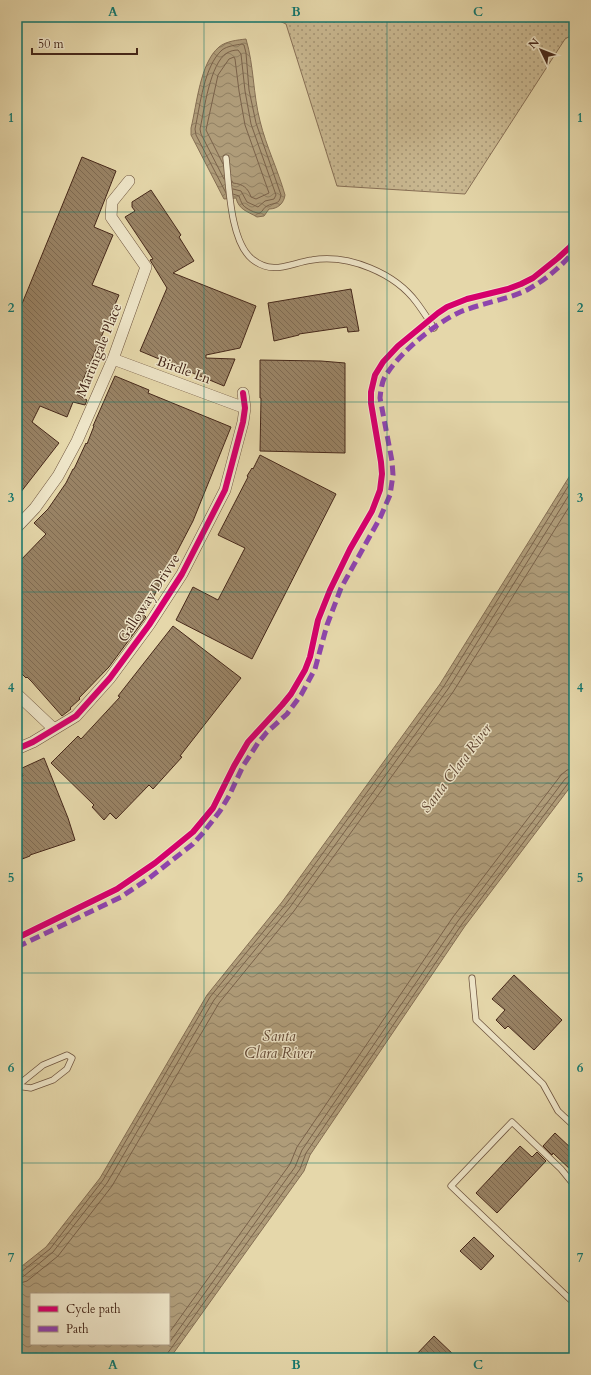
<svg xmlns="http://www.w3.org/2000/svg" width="591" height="1375" viewBox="0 0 591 1375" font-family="Cardo,serif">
<defs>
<pattern id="grass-dots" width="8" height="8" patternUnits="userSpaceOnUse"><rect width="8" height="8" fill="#cab992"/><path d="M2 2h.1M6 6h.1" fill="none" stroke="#a69676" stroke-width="1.8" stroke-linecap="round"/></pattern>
<pattern id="water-waves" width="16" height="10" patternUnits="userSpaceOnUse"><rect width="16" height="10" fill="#af9c79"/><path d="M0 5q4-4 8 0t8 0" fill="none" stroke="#907f62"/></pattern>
<pattern id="building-back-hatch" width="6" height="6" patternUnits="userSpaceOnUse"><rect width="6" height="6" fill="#998365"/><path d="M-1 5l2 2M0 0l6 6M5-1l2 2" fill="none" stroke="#7f6b52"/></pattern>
</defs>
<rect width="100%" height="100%" fill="#e5d7aa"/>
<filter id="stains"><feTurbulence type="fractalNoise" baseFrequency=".005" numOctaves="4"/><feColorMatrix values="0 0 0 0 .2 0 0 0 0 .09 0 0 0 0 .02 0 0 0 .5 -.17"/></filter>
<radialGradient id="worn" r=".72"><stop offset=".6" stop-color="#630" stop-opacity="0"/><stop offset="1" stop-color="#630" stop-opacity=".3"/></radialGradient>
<path fill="url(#grass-dots)" stroke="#887056" d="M271 17H574V34L565 39 465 194 337 186 286 24Z"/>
<path fill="url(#water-waves)" stroke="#856e53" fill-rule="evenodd" d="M246 39C254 66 253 94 260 121 266 146 278 170 285 195 284 203 278 209 269 209L264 216 257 217C247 211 239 210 236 198L224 199 191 135V128C197 104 200 63 219 47 226 41 238 40 246 39Z
M574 469V782L465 926 310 1155 304 1171 170 1358H17V1270L46 1247 100 1178 207 995 282 902 440 684ZM31 1294H169V1344H31Z"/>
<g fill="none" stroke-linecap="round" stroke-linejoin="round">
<path stroke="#7a624a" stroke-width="1" d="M223 164 206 130 218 75 229 59 234 57 235 59 239 91 245 125 269 193 256 199 251 197C248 188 243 184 233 183L232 181
M224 179 201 134 200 129C204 111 210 63 227 53 230 51 234 50 238 50L241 54 245 91 251 124 276 195 274 199 265 201 258 207 247 202 241 191 233 189
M226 193 196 135 195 129C200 106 204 66 222 50 227 46 236 45 242 44L244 45 246 53 249 90 256 123 281 195C279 206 274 202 267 206 264 207 263 211 260 213 256 214 245 208 243 205 241 202 240 199 239 196L233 194
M17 1273 21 1272 50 1249 103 1180 210 997 286 904 444 686 574 477
M17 1278 24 1276 53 1252 107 1183 214 1000 290 907 448 689 574 487
M17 1284 27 1281 58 1256 112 1186 219 1003 294 911 453 692 574 499
M169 1333 290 1164 297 1147 453 917 561 775 567 770 574 769
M169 1343 295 1167 302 1150 458 921 565 779 569 776 574 775
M167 1358V1354L300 1169 306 1153 462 924 569 782 574 780"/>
</g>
<path fill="url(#building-back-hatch)" stroke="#46281a" d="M82 157 116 171 94 227 113 235 92 285 119 295 77 394 87 400 85 405 73 402 67 417 40 406 32 422 59 443 17 497V316Z
M151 190 181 235 179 237 194 261 173 273 256 306 240 348 206 355V358L235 359 224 386 140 351 167 288 150 260 153 259 125 217 135 211 132 207V202Z
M351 289 359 331 348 332 347 327 299 334V335L274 341 268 303Z
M260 360 321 361 345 363V453L260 451 261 398H260Z
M115 376 149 390 148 393 231 427 193 521 144 615 146 617 109 667 79 698 80 699 70 708 71 709 62 716 32 682 27 677 26 678 17 669V564L46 534 34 523 48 509 66 483 73 469H74L86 443 87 444 94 426H93Z
M260 455 336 494 252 659 176 620 193 587 218 600 245 548 218 535 248 477 247 476 252 468 253 469Z
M173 626 241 678 180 756 182 757 153 789 149 785 116 819 110 813 104 820 92 807 94 805 51 763 78 736 81 739 120 697 118 696Z
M44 758 68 818 75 840 30 855V856L17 861V794L22 793 17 782V779L23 776 20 769Z
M514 975 562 1020 534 1050 508 1026 505 1029 496 1020 505 1010 492 999Z
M555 1133 574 1151V1173L553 1153 552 1155 543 1146Z
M520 1146 532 1157 537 1152 546 1161 497 1213 476 1193Z
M474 1237 494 1256 481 1270 460 1251Z
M434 1336 457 1358H413Z"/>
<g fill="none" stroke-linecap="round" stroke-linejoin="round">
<g stroke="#6e543e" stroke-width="7">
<path id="service" d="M226 158C229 185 230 241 252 259 273 276 290 263 312 260 349 254 395 273 417 303 423 311 428 319 434 328
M472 978 476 1020 543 1084 558 1111 574 1126
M17 1086 43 1065 67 1055 72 1058 67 1069 53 1080 31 1088 17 1086
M574 1185 561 1169 512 1122 451 1186 574 1303"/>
</g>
<g stroke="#6e543e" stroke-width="12">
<path id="minor" d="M113 359 245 408
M17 527 35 508 58 476 77 441 113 359 146 267 111 217 112 202 129 181
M17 694 54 729
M17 749 33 742 76 716 110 678 149 625 182 574 225 490 243 422 245 408 243 393"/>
</g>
<use href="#service" stroke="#eee5c8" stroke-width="5.5"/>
<use href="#minor" stroke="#eee5c8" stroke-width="11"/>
<path stroke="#8e44ad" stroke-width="5" stroke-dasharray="10 5" stroke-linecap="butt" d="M17 947 121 897 148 879 193 844 203 833 220 811 229 796 243 766 258 743 267 732 287 714 301 695 315 669 327 625 341 588 380 518 390 495 393 475 392 461 380 398C381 389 382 379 388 372 403 350 436 323 460 312 482 303 506 300 527 290 544 281 562 266 574 251"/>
<g stroke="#eee5c8" stroke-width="8">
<path id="cycleway" d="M17 749 33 742 76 716 110 678 149 625 182 574 225 490 243 422 245 408 243 393
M17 938 117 889 155 863 193 832 213 808 234 766 248 742 282 705 291 694 305 670 310 657 318 620 330 590 350 549 372 511 380 490 382 474 381 462 371 403V392L375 375 383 362 398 346 438 313 447 307 467 299 508 289 521 284 533 278 558 258 570 247 574 240"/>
</g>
<use href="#cycleway" stroke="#d6006c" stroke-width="6"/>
</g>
<path fill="none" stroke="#0f766e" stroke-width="1" stroke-opacity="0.55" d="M204 17V1358M387 17V1358M17 212H574M17 402H574M17 592H574M17 783H574M17 973H574M17 1163H574"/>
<g text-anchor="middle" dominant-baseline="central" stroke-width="3" stroke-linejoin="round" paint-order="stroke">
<g font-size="14" fill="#46281a" stroke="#eee5c8">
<text transform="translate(99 350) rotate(-68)">Martingale Place</text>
<text transform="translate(184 370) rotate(20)">Birdle Ln</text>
<text transform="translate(149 598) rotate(-57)">Galloway Drivve</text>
</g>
<g font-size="15" font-style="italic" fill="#604532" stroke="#eee5c8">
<text transform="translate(456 768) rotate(-53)">Santa Clara River</text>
<text x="279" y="1036">Santa<tspan x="279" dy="17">Clara River</tspan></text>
</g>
</g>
<rect width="591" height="1375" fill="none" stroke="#e5d7aa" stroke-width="44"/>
<rect x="30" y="1293" width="140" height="52" fill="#eee5c8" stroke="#ab9982"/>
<rect x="38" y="1306" width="20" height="6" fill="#d6006c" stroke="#ab9982"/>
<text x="66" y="1313" font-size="12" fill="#46281a">Cycle path</text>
<rect x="38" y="1326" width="20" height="6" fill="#8e44ad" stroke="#ab9982"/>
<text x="66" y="1333" font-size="12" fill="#46281a">Path</text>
<g transform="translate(541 50) rotate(313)" stroke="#eee5c8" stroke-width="3" paint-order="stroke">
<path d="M0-3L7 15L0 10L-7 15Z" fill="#46281a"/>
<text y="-6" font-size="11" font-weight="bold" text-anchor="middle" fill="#46281a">N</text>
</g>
<path d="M32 48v6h105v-6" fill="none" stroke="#46281a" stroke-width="2"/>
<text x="38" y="48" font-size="12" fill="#46281a" stroke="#eee5c8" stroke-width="3" paint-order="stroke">50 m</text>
<rect x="22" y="22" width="547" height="1331" fill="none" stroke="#0f766e" stroke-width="1.5"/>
<g font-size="13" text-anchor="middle" font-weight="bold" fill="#0f766e">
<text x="113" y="16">A</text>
<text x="296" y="16">B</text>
<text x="478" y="16">C</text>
<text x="11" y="122">1</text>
<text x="580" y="122">1</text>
<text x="11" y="312">2</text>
<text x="580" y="312">2</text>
<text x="11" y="502">3</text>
<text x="580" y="502">3</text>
<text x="11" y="692">4</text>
<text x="580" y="692">4</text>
<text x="11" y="882">5</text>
<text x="580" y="882">5</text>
<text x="11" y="1072">6</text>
<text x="580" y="1072">6</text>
<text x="11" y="1262">7</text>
<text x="580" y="1262">7</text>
<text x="113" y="1369">A</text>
<text x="296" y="1369">B</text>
<text x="478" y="1369">C</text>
</g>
<rect width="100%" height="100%" filter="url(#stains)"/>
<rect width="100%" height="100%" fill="url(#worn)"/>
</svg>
